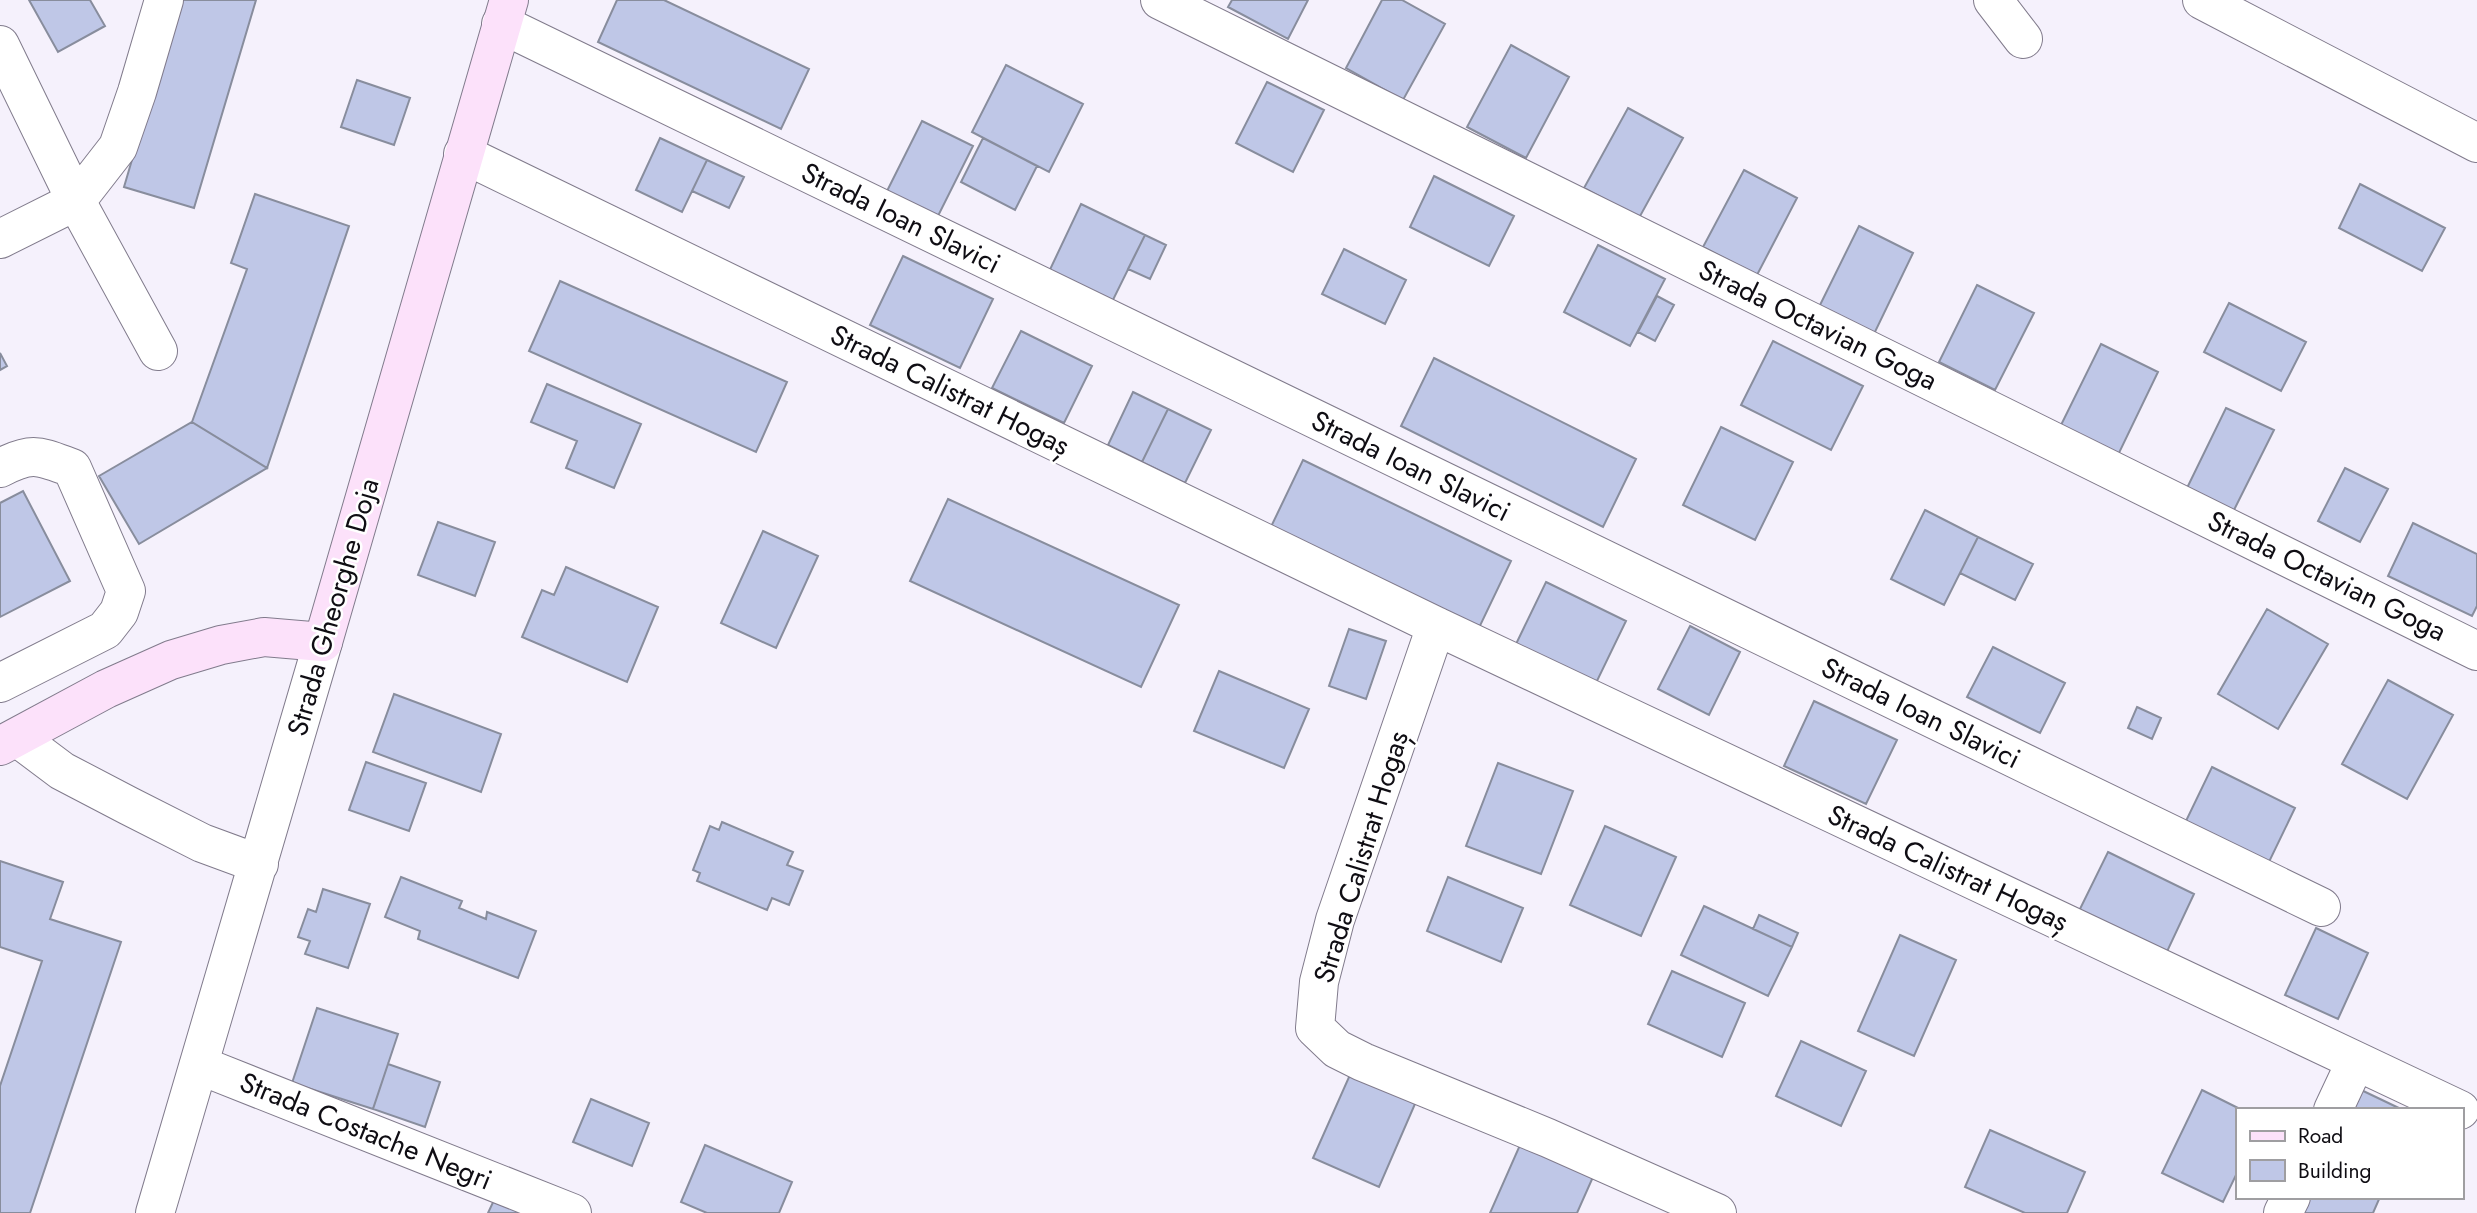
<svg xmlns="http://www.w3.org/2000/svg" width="2477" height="1213" viewBox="0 0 2477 1213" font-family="Jost,sans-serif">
<rect width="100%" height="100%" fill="#f5f1fc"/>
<path fill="#bfc7e7" stroke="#888d9d" stroke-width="2" d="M29 0H90L105 26 58 52Z
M179 0H256L194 208 124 187Z
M617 0H664L809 69 781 129 598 42Z
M1232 0H1308L1288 39 1228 7Z
M1382 0H1402L1445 24 1403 100 1346 68Z
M1511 45 1569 77 1526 158 1467 127Z
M1006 65 1083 104 1049 172 972 132Z
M357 80 410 98 394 145 341 127Z
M1267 82 1324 110 1293 172 1236 143Z
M1628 108 1683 138 1639 218 1584 188Z
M922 121 973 146 937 218 886 193Z
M660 138 707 160 682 212 636 190Z
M983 138 1037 166 1015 210 961 182Z
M707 160 744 177 729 208 692 191Z
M1744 170 1797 198 1757 275 1703 247Z
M1434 176 1514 216 1489 266 1410 227Z
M2360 184 2445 228 2422 271 2339 228Z
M255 194 349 226 267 468 192 422 247 269 231 263Z
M1081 204 1145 235 1109 308 1046 278Z
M1859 226 1913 253 1874 334 1819 307Z
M1145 235 1166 245 1150 279 1128 269Z
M1598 245 1665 279 1630 346 1564 312Z
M1344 249 1406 280 1385 324 1322 294Z
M903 256 993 299 960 368 870 325Z
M560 281 787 382 756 452 529 351Z
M1977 285 2034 313 1995 390 1939 362Z
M1657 296 1674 305 1655 341 1638 332Z
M2229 303 2306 342 2281 391 2204 352Z
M1021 331 1092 366 1064 423 992 388Z
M1773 341 1863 386 1831 450 1741 405Z
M2101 344 2158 372 2118 455 2060 427Z
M0 353 7 366 0 370Z
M1434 358 1636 459 1603 527 1401 426Z
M547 384 641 424 614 488 566 468 577 441 531 422Z
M1133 392 1168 409 1142 462 1108 445Z
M2226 408 2274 430 2233 512 2186 490Z
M1168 409 1211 430 1185 483 1142 462Z
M192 422 267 468 139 544 99 476Z
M1721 427 1793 462 1755 540 1683 505Z
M1303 460 1511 561 1477 632 1269 531Z
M2345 468 2388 489 2360 542 2318 521Z
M23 491 70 581 0 617V503Z
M948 499 1179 605 1141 687 910 581Z
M1925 510 1978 537 1944 605 1891 579Z
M438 522 495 542 475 596 418 575Z
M2413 523 2477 554V606L2472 616 2388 576Z
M763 531 818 556 776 648 721 623Z
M1978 537 2033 564 2015 600 1960 573Z
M566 567 658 607 627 682 522 637 542 590 554 595Z
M1546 582 1626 621 1596 683 1516 644Z
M2267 609 2328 644 2278 729 2218 694Z
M1690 626 1740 652 1709 715 1658 689Z
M1349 629 1386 641 1366 699 1329 686Z
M1993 647 2065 683 2040 733 1967 697Z
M1219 671 1309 709 1284 768 1194 731Z
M2388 680 2453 715 2407 799 2342 764Z
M394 694 501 734 481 792 373 752Z
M1814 701 1897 740 1866 804 1784 766Z
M2137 707 2161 718 2152 739 2128 728Z
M366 762 426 783 409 831 349 810Z
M1498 763 1573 791 1541 874 1466 846Z
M2212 767 2295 808 2268 864 2185 823Z
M722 822 793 852 787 865 803 871 789 905 772 898 767 910 697 881 700 873 693 870 710 826 719 830Z
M1605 826 1676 857 1641 936 1570 905Z
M2108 852 2194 894 2164 958 2077 915Z
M0 861 63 882 50 919 121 942 30 1213H0V1086L42 961 0 947Z
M401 877 462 901 459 908 486 919 487 912 536 931 518 978 418 939 420 931 385 917Z
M1448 877 1523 908 1501 962 1427 931Z
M323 889 370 904 348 968 305 954 310 941 298 937 308 909 316 912Z
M1704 906 1792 947 1768 996 1681 955Z
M1759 915 1798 933 1792 947 1753 929Z
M2316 928 2368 953 2338 1019 2285 995Z
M1900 935 1956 960 1914 1056 1858 1031Z
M1672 971 1745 1003 1722 1057 1648 1024Z
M317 1008 398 1034 373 1109 292 1083Z
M1801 1041 1866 1071 1841 1126 1776 1096Z
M388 1064 440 1082 425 1127 373 1109Z
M1353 1068 1418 1097 1379 1187 1313 1158Z
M2357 1088 2403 1110H2346Z
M2202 1090 2242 1110H2237V1173L2223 1202 2162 1173Z
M591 1099 649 1123 632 1166 573 1142Z
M1990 1130 2085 1172 2067 1213H2025L1965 1187Z
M705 1145 792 1182 779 1213H707L681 1202Z
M1520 1145 1593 1177 1577 1213H1490Z
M2305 1197H2380L2373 1213H2298Z
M495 1198 532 1213H488Z"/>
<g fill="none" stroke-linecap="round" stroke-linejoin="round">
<g stroke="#817b8c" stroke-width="40">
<path id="minor" d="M1160 0 2477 651
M1993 0 2023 39
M2202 0 2477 143
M501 24 2321 907
M0 45 76 201 158 351
M463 154 1436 626 2460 1110
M0 239 76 201 118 147 137 92 164 0
M0 468C33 451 39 456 72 468L126 591 119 612 105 630 0 683
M1436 626 1335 920 1319 982 1315 1028 1337 1049 1363 1062 1548 1138 1717 1213
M199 1065 572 1213
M2333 1110 2356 1061
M2283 1213 2291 1197"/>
</g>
<g stroke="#817b8c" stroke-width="40">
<path id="tertiary" d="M18 738 62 771 129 806 202 843 259 864
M155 1213 323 642"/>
</g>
<g stroke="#817b8c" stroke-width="40">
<path id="secondary" d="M0 746 106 689 171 660 221 645 264 637 323 642 509 0"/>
</g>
<use href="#minor" stroke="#fff" stroke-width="38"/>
<use href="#tertiary" stroke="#fff" stroke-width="38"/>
<use href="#secondary" stroke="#fce1fa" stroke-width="38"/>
</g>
<g text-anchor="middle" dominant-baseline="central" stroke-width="5" stroke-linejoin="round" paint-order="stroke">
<g font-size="28" fill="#0f0d13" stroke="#fff">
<text transform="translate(901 218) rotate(26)">Strada Ioan Slavici</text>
<text transform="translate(1818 325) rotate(26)">Strada Octavian Goga</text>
<text transform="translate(950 390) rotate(26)">Strada Calistrat Hogaș</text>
<text transform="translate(1411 466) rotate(26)">Strada Ioan Slavici</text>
<text transform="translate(2327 576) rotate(26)">Strada Octavian Goga</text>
<text transform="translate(333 607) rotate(-74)">Strada Gheorghe Doja</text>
<text transform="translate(1921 713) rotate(26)">Strada Ioan Slavici</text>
<text transform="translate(1361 857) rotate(-73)">Strada Calistrat Hogaș</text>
<text transform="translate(1948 868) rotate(25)">Strada Calistrat Hogaș</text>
<text transform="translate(366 1131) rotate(22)">Strada Costache Negri</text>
</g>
</g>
<rect x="2236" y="1108" width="228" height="91" fill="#ffffff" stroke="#9f9ea1" stroke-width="2"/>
<rect x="2250" y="1131" width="35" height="10" fill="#fce1fa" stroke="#9f9ea1" stroke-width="2"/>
<text x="2298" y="1143" font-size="21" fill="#0f0d13">Road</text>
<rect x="2250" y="1160" width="35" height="21" fill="#bfc7e7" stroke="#9f9ea1" stroke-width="2"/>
<text x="2298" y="1178" font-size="21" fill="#0f0d13">Building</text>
</svg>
